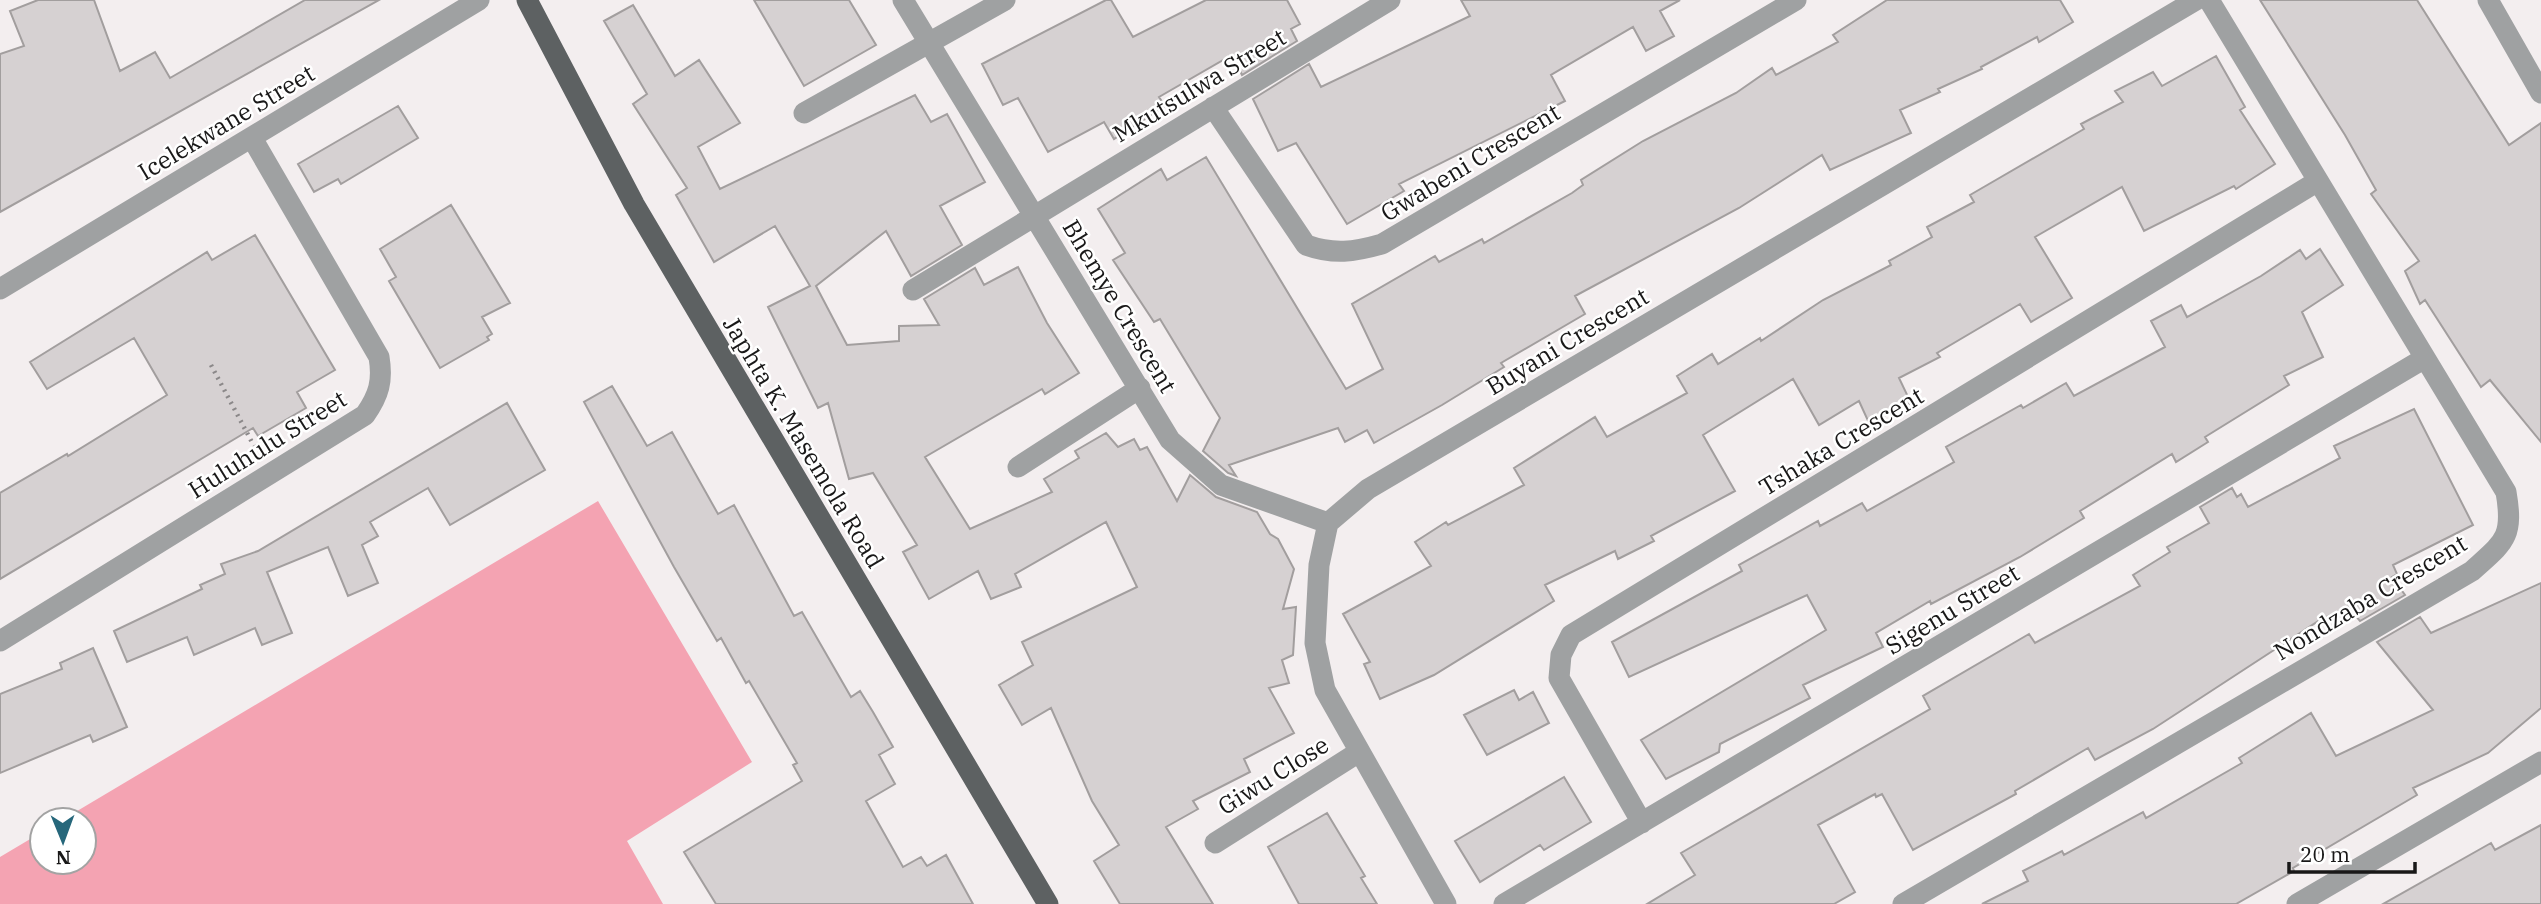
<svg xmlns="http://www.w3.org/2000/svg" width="2541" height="904" viewBox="0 0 2541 904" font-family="'IBM Plex Serif',serif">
<rect width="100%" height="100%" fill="#f3eeef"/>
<path fill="#f4a3b2" d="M598 501 752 762 627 841 663 904H0V857L42 832V862H84V820H62Z"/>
<path fill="#d6d1d2" stroke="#a29e9e" stroke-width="2" d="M38 0H94L120 71 155 52 170 78 305 0H379L0 212V54L24 46 10 11Z
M754 0H849L876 45 804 86Z
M1106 0H1111L1133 37 1206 0H1287L1300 24 1291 29 1297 41 1242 75 1232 55 1159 97 1165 106 1114 139 1104 122 1048 152 1018 98 1003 105 982 64Z
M1461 0H1680L1660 11 1674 36 1646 51 1633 27 1551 75 1565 101 1399 184 1404 191 1347 224 1296 143 1278 151 1253 99 1309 64 1321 87 1470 16Z
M1887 0H2060L2073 22 2039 42 2037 37 1981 67 1982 69 1938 89 1940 92 1900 110 1911 133 1830 170 1822 155 1739 208 1575 296 1585 314 1501 363 1504 367 1442 405 1374 443 1367 430 1345 442 1338 428 1229 465 1236 476 1228 473 1203 451 1220 418 1160 319 1154 322 1113 260 1125 253 1098 209 1161 169 1167 180 1206 157 1346 389 1383 369 1352 304 1435 256 1439 262 1482 239 1484 243 1572 193 1583 185 1581 180 1643 141 1736 93 1772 68 1776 75 1838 42 1833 35Z
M2260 0H2417L2509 145 2541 123V442L2490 380 2481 387 2425 300 2420 304 2405 271 2419 261 2371 194 2376 190 2345 135Z
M633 5 675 76 699 60 740 123 698 147 720 189 915 95 931 122 947 114 985 182 940 206 962 245 911 276 886 231 816 286 847 345 899 341V326L939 325 924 299 975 268 984 285 1018 267 1047 323 1079 373 1045 394 1042 389 925 457 970 529 1052 492 1044 479 1079 458 1075 451 1106 433 1118 447 1134 439 1140 450 1147 447 1177 501 1190 475 1216 497 1257 512 1270 534 1278 539 1294 569 1283 609 1296 607 1293 655 1282 660 1289 683 1269 688 1294 733 1244 759 1250 772 1193 801 1198 809 1166 827 1213 904H1120L1094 861 1119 845 1092 801 1051 708 1022 725 999 685 1033 665 1022 642 1137 587 1106 522 1015 574 1021 587 991 599 978 571 929 599 903 552 917 545 873 473 849 479 828 403 818 408 768 307 810 286 775 226 714 262 676 195 687 188 633 104 647 94 604 21Z
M2216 56 2245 107 2240 110 2275 164 2236 189 2234 186 2144 231 2122 187 2035 237 2072 298 2031 322 2020 304 1937 353 1940 357 1899 378 1911 403 1869 423 1859 401 1819 425 1793 379 1703 435 1735 491 1651 536 1654 541 1618 559 1615 551 1545 585 1554 601 1434 675 1380 699 1364 664 1370 662 1343 614 1431 566 1415 542 1446 522 1448 525 1524 485 1514 468 1595 417 1607 437 1687 393 1677 376 1712 354 1718 364 1760 338 1761 341 1823 300 1891 265 1889 261 1932 237 1927 227 1974 202 1970 195 2084 129 2081 124 2123 102 2115 91 2153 72 2162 86Z
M398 106 418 138 341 184 338 179 314 192 298 164Z
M451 205 510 303 482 317 492 334 487 337 489 340 440 368 389 281 396 277 380 249Z
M255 235 335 370 297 392 306 408 258 436 253 428 0 579V493L67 454 68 456 167 395 134 338 47 389 30 362 207 252 212 260Z
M2320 249 2343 285 2302 312 2323 357 2284 376 2289 385 2205 437 2208 442 2176 462 2172 454 2080 511 2084 518 2020 557 1931 604 1930 601 1876 633 1883 647 1803 685 1810 698 1720 744 1719 752 1666 779 1641 740 1826 630 1807 595 1629 677 1612 642 1742 571 1739 565 1818 521 1820 526 1862 503 1867 511 1954 462 1946 447 2021 405 2023 408 2066 383 2074 396 2165 347 2151 321 2181 305 2187 317 2261 276 2300 250 2306 259Z
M612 386 647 446 672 432 718 514 734 505 794 616 802 612 851 697 860 691 873 712 893 747 879 755 895 784 866 801 903 867 921 857 927 866 946 855 973 904H716L684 852 802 781 793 765 797 763 749 681 746 683 721 638 717 641 674 567 584 402Z
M507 403 545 470 450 525 428 488 370 522 378 536 362 545 378 583 348 596 328 547 267 572 292 633 262 645 255 628 194 655 187 637 127 662 114 631 202 589 200 585 225 574 221 564 258 551Z
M2414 409 2473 525 2393 565 2397 574 2392 577 2405 595 2360 621 2348 607 2320 620 2153 729 2095 760 2088 748 2015 791 2016 794 1913 850 1882 794 1876 797 1875 794 1818 825 1855 892 1834 904H1647L1695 875 1681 853 1930 709 1923 696 2029 634 2035 643 2140 586 2133 575 2170 552 2167 547 2209 523 2200 507 2232 488 2237 497 2241 494 2248 507 2340 458 2334 446Z
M2541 583V708L2488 753 2413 788 2417 795 2293 868 2294 871 2236 904H1982L2028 881 2023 871 2062 851 2064 855 2143 812 2146 818 2242 763 2239 758 2311 713 2336 756 2433 710 2377 642 2420 617 2431 633Z
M93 648 127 727 93 742 90 735 0 773V694L62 669 60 663Z
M1514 690 1519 700 1533 692 1549 723 1487 755 1464 715Z
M1564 777 1591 822 1544 850 1540 845 1480 882 1455 841Z
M1327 813 1365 876 1361 878 1377 904H1299L1268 847Z
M2541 825V904H2383L2491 843 2495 850Z"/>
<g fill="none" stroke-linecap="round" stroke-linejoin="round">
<path stroke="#8b8889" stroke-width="4.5" stroke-dasharray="2 5" stroke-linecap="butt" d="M211 365 254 446"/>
<path stroke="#9fa1a2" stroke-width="21" d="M903 0 1170 440 1221 485 1328 523
M2488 0 2541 93
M1213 107 1306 245C1334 255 1354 252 1382 244L1796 0
M804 113 1005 0
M0 289 479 0
M913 290 1390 0
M1018 467 1140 388
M0 641 365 415C379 395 383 381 379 357L252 138
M1642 823 1559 678 1561 655 1571 635 2318 181
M1215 843 1359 752
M1446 904 1325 690 1315 643 1319 565 1328 523 1368 489 2196 0
M1504 904 2425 358
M1903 904 2472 571C2504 542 2514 538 2506 492L2209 0
M2297 904 2541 762"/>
<path stroke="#5d6162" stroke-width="21" d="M527 0 634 204 1048 904"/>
</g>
<g text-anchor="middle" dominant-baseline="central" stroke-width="5" stroke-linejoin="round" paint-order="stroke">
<g font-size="24" fill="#191818" stroke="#fff">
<text transform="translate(1199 85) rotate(-31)">Mkutsulwa Street</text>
<text transform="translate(226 122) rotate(-31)">Icelekwane Street</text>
<text transform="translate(1470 162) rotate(-31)">Gwabeni Crescent</text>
<text transform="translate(1120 306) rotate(59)">Bhemye Crescent</text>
<text transform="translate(1567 341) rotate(-31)">Buyani Crescent</text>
<text transform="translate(1841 441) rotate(-31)">Tshaka Crescent</text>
<text transform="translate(804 442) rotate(59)">Japhta K. Masemola Road</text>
<text transform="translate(267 444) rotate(-32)">Huluhulu Street</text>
<text transform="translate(2370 597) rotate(-31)">Nondzaba Crescent</text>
<text transform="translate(1952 609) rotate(-31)">Sigenu Street</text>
<text transform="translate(1273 775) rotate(-32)">Giwu Close</text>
</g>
</g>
<g transform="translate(63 841) rotate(179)"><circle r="33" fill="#ffffff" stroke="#a3a3a3" stroke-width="2"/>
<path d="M0-5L12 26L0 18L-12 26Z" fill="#26677b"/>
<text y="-10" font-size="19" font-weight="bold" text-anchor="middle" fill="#191818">N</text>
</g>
<path d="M2289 862v10h126v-10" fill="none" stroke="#191818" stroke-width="3.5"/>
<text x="2300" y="862" font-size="21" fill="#191818" stroke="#ffffff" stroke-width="5" paint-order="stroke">20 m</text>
</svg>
